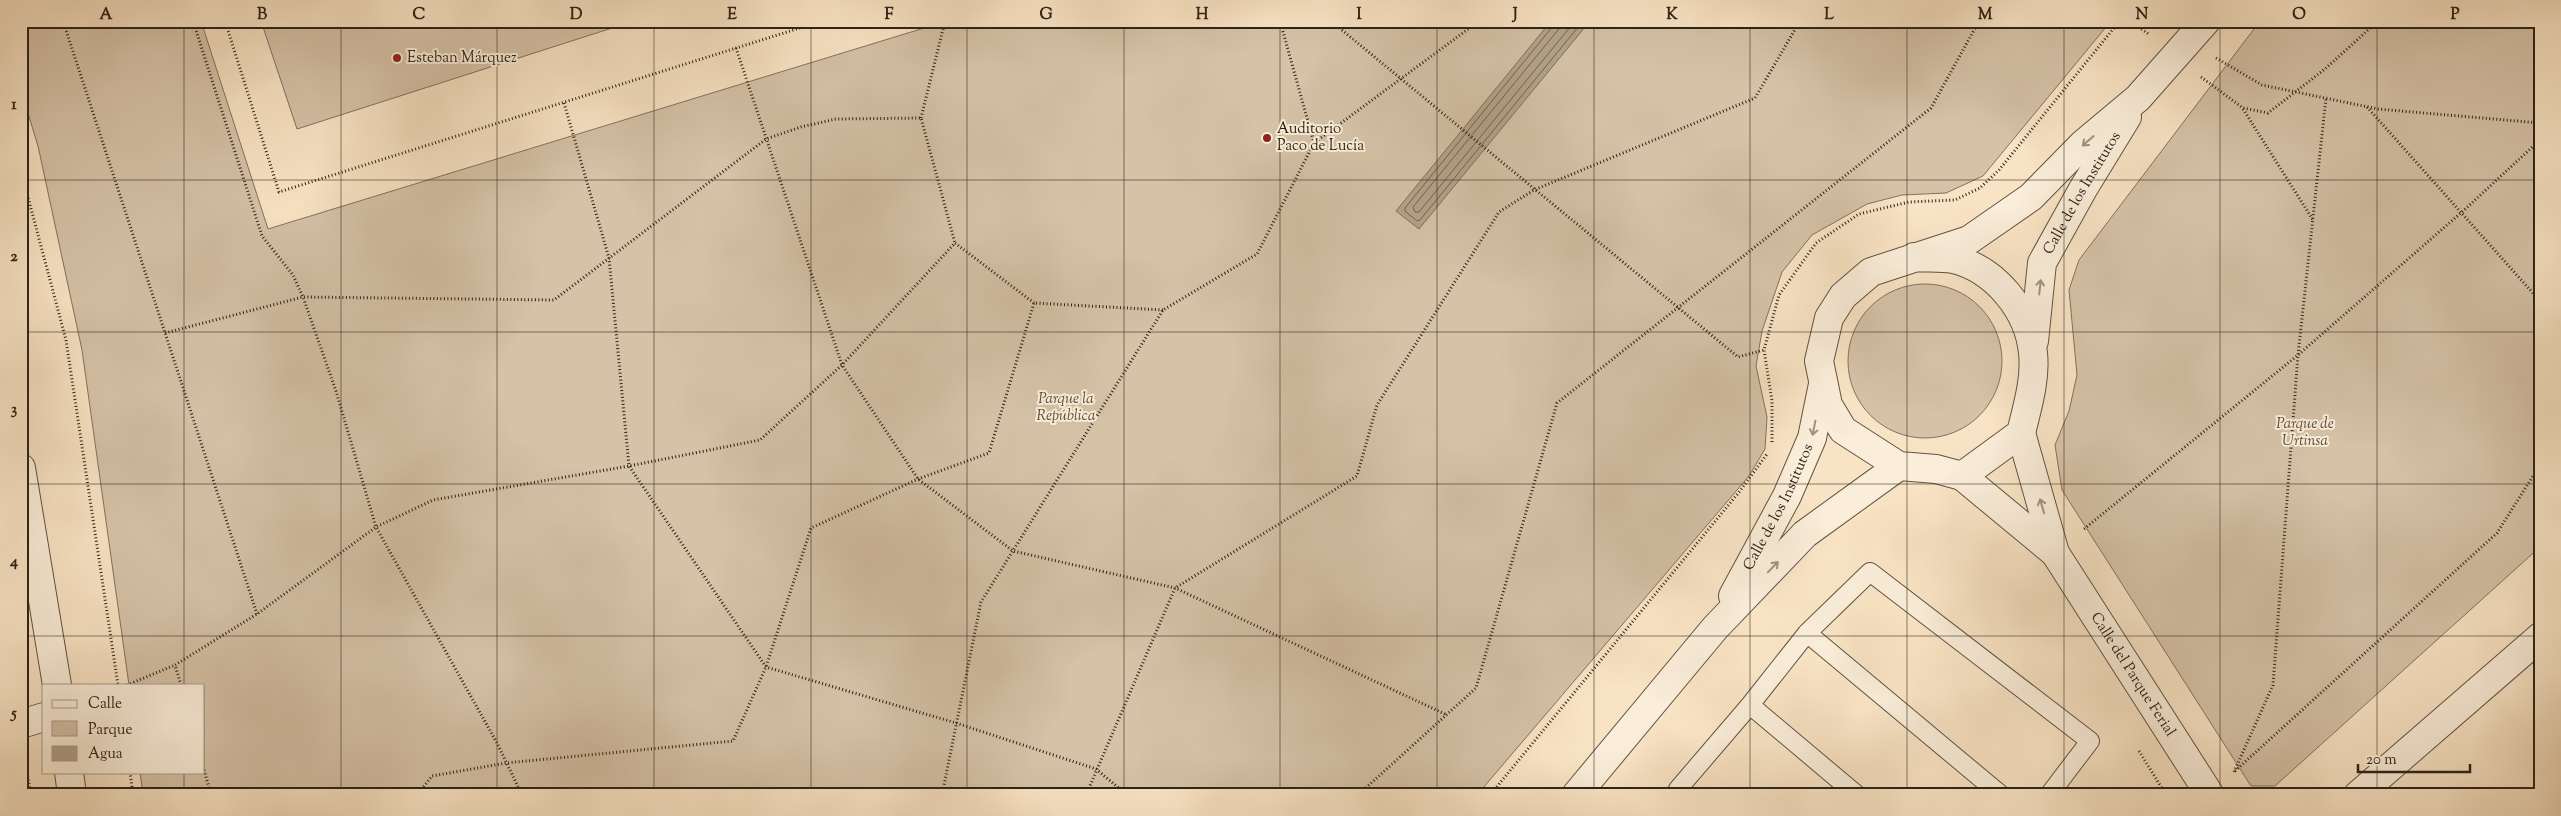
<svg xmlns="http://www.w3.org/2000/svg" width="2561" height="816" viewBox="0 0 2561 816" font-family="'Sorts Mill Goudy',serif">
<rect width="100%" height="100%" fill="#f8e3c4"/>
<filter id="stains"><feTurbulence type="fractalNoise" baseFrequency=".004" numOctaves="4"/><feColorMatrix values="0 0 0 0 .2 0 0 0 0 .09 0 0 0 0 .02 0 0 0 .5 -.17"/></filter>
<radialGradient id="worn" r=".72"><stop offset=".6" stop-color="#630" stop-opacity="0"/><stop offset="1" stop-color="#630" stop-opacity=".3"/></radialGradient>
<path fill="#d5c2a7" stroke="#81725f" d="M21 21H201L268 229 947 21H2111L1983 176 1946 193 1902 195 1867 204 1812 235 1782 272 1762 331 1756 366 1767 417 1765 449 1749 476 1477 795H143L140 772H204V685H129L82 350 38 146 21 90Z
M261 21H634L297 129Z
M2260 21H2540V547L2275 786H2251L2062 490 2055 445 2069 411 2077 375 2069 290 2079 260Z
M1848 361a77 77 0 1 1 154 0a77 77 0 1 1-154 0Z"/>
<path fill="#b3a289" stroke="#7d6f5b" d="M1551 21H1590L1419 229 1396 211Z"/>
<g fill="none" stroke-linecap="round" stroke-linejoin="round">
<path stroke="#706250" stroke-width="1" d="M1555 21 1553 26 1405 208V211L1417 221 1420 220 1583 21
M1561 21 1558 30 1413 207 1415 212H1419L1575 21"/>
<g stroke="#605342" stroke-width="20">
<path id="lane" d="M1750 705 1807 633
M1684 795 1678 789 1750 705 1857 795
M2001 795 1807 633 1870 572 2090 741 2049 795"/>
</g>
<g stroke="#605342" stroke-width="30">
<g id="street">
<path d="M1914 257C1927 258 1941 257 1953 259 1995 269 2029 310 2033 353 2036 379 2027 408 2021 433L1962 476 1936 469 1899 466 1843 430 1828 405 1819 361 1829 318 1843 296 1871 272 1969 240 2031 197 2083 144 2138 98 2206 21"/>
<path id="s1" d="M2034 341 2042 263 2083 189 2127 117"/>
<path id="s2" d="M2021 433 2055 553 2210 795"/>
<path d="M21 468 57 685"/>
<path d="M1962 476 2055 553"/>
<path id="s3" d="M1733 596 1787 496 1812 438 1823 384"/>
<path d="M21 724 44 717"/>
<path d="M69 772 72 795"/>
<path d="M1576 795 1715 628 1805 534 1899 466"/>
<path d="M2358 795 2540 637"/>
</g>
</g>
<path stroke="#2d2317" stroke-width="3" stroke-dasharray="1 2.5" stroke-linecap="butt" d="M63 21 257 614
M193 21 262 236 293 275 303 297 336 391 376 527 497 743 522 795
M225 21 279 192 822 21
M1280 21 1314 143
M1331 21 1738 357 1764 350
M2130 21 2150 35
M736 48 842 365 918 479 1013 551 1175 588 1447 715
M2216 58 2262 85 2378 109 2540 123
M2201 77 2243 108 2268 113 2325 69 2378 21
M564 103 609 258 629 466 766 667 956 723 1096 769 1127 795
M2367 107 2540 301
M2243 109 2313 220
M921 118 945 21
M21 171 66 340 118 685
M165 333 303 297 554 300 766 139 801 127 836 119 921 118 955 243
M1772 442V401L1764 350 1779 295 1816 243 1859 214 1909 202 1955 200 1980 188 1999 170 2118 23 2127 21
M2084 529 2298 355 2462 212 2540 140
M127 685 175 665
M181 685 175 665 257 614 376 527 433 500 629 466 760 440 842 365 955 243 1034 303
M2139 751 2166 795
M21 769 27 773 31 795
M204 770 211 795
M2235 771 2497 533 2540 465
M130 772 133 795
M2234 772 2273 685 2298 355 2326 98
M417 795 432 776 506 763 733 741 766 667 811 528 918 479 989 453 1034 303 1163 310
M942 795 981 602 1163 310 1257 254 1314 143 1479 21
M1086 795 1175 588 1357 476 1377 405 1499 212 1534 190 1755 98 1800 21
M1358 795 1476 688 1557 403 1931 108 1979 21
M1490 795 1740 491 1767 454"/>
<use href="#lane" stroke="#faedd9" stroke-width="18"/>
<use href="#street" stroke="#faedd9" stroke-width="28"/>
</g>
<defs><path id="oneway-shaft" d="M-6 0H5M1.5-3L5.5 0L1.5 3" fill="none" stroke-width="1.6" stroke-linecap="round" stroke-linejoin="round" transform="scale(1.25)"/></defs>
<g stroke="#9e9282">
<use href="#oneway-shaft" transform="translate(2088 141) rotate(139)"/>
<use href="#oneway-shaft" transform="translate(2040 287) rotate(-84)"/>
<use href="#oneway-shaft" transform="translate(1814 428) rotate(101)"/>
<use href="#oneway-shaft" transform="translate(2042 506) rotate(-106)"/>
<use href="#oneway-shaft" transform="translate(1773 567) rotate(-46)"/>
</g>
<path fill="none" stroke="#2d2317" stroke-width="1" stroke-opacity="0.55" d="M184 21V685M341 21V795M497 21V795M654 21V795M811 21V795M967 21V795M1124 21V795M1280 21V795M1437 21V795M1594 21V795M1750 21V795M1907 21V795M2064 21V795M2220 21V795M2377 21V795M21 180H2540M21 332H2540M21 484H2540M21 636H2540M184 772V795"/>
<g fill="#8f2418" stroke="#faedd9" stroke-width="2">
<circle cx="397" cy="58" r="5"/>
<circle cx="1267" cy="138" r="5"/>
</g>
<g text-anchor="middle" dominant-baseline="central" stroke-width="4" stroke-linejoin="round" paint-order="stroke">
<g font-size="15" fill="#2d2317" stroke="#faedd9" text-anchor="start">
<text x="407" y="58">Esteban Márquez</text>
<text x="1277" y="129">Auditorio<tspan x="1277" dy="17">Paco de Lucía</tspan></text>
</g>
<g font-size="15" fill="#2d2317" stroke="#faedd9">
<text stroke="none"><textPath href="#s1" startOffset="159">Calle de los Institutos</textPath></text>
<text stroke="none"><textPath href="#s3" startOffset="100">Calle de los Institutos</textPath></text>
<text stroke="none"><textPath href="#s2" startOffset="269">Calle del Parque Ferial</textPath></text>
</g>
<g font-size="15" font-style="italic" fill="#574b3b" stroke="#faedd9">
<text x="1066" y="399">Parque la<tspan x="1066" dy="17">República</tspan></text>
<text x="2305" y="424">Parque de<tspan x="2305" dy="17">Urtinsa</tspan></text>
</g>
</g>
<rect width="2561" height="816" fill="none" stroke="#f8e3c4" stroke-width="55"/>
<rect x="42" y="684" width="162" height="90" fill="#faedd9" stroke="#a89c8b"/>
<rect x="52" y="700" width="25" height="8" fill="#faedd9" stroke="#a89c8b"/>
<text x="88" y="708" font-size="15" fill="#2d2317">Calle</text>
<rect x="52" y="721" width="25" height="15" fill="#d5c2a7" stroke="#a89c8b"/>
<text x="88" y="734" font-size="15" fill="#2d2317">Parque</text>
<rect x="52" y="746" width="25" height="15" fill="#b3a289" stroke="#a89c8b"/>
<text x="88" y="758" font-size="15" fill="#2d2317">Agua</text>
<path d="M2358 764v8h112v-8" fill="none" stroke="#2d2317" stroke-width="2.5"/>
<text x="2366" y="764" font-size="15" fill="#2d2317" stroke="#faedd9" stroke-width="4" paint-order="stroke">20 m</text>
<rect x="28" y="28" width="2506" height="760" fill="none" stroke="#2d2317" stroke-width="2"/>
<g font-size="16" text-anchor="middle" font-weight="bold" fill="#2d2317">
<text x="106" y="19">A</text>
<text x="262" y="19">B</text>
<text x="419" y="19">C</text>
<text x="576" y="19">D</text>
<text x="732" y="19">E</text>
<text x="889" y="19">F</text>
<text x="1046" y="19">G</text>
<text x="1202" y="19">H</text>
<text x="1359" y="19">I</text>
<text x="1515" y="19">J</text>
<text x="1672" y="19">K</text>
<text x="1829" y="19">L</text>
<text x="1985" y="19">M</text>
<text x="2142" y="19">N</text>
<text x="2299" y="19">O</text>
<text x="2455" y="19">P</text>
<text x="14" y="109">1</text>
<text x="14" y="261">2</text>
<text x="14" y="414">3</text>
<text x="14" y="566">4</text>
<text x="14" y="718">5</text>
</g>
<rect width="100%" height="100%" filter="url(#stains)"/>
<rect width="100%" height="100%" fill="url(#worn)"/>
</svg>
